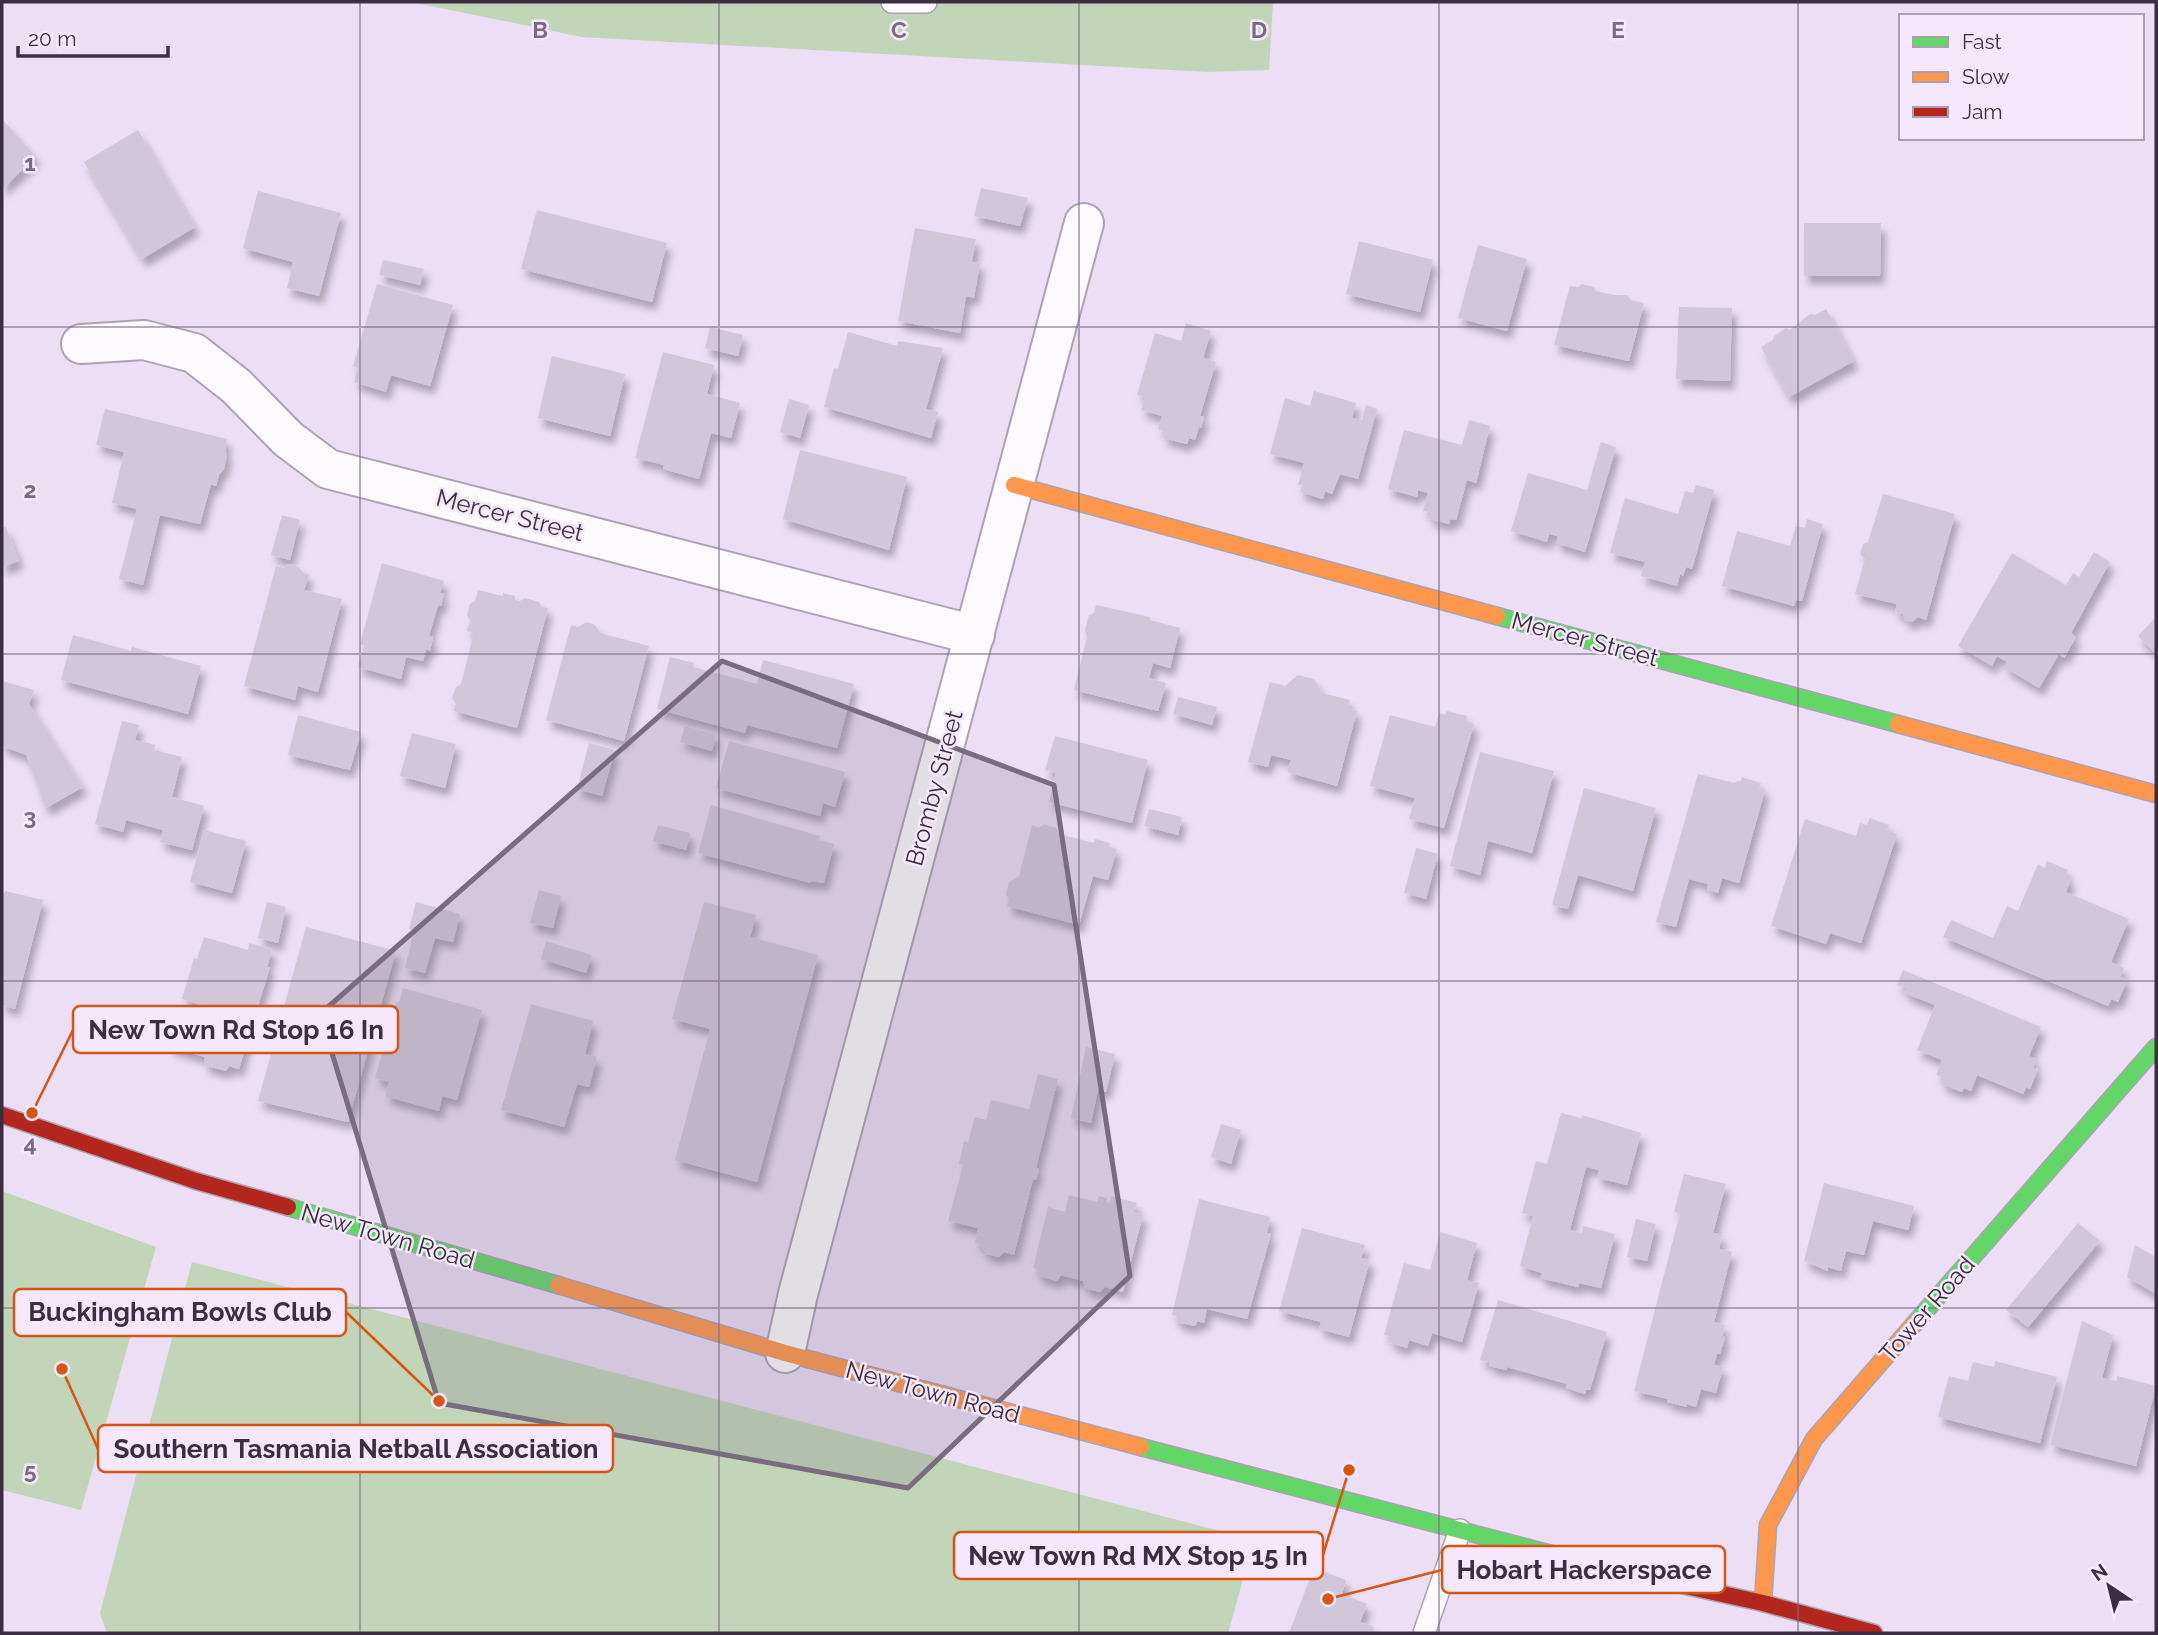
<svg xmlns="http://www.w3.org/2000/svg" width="2158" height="1635" viewBox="0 0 2158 1635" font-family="Raleway,sans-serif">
<defs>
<filter id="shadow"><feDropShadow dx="4.5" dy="8" stdDeviation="3.5" flood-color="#0004"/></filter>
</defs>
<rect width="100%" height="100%" fill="#ecdef4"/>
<path fill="#c3d5b9" d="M411 2H1273L1269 70 1207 72 582 37Z
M2 1191 156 1247 81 1510 2 1490Z
M192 1262 1254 1540 1228 1633H107L100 1613Z"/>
<path fill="#d2c6d9" filter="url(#shadow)" d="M2 119 36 157 2 189Z
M138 130 195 227 142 259 84 162Z
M981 188 1028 198 1020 226 974 216Z
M258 191 341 213 319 296 287 288 293 262 243 248Z
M537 210 667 243 652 302 521 269Z
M1804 223H1881L1880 276H1804Z
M915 228 976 239 972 262 980 263 974 298 966 296 960 333 898 321Z
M1359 241 1433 260 1420 312 1346 294Z
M1478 245 1527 259 1507 331 1458 318Z
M383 260 424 269 420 285 379 275Z
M377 284 453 305 430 386 391 375 386 392 354 382 358 368 353 366Z
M1582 284 1594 287 1596 291 1614 295H1627L1631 300 1644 303 1629 361 1554 345 1570 286 1578 287Z
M1679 307 1732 308 1730 381 1676 379Z
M1826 309 1854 361 1789 397 1761 347 1773 340 1774 336 1786 328 1790 330 1810 314 1815 315Z
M1186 323 1211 331 1203 358 1216 362 1200 416 1204 417 1201 428 1199 427 1195 440 1189 438 1187 444 1163 438 1165 431 1158 429 1162 416 1141 410 1145 397 1137 395 1155 333 1181 341Z
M710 327 743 335 738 356 705 348Z
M848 332 897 346 898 341 943 348 926 409 938 412 931 438 824 407 834 368 838 369Z
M663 352 714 365 707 394 740 403 731 438 711 433 699 479 663 469 664 465 635 458Z
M552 356 625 374 610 436 538 418Z
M1314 391 1356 403 1352 418 1362 420 1366 405 1377 409 1358 479 1340 474 1332 494 1325 491 1323 499 1300 492 1302 485H1298L1304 463 1270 454 1285 398 1310 406Z
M789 399 809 405 800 438 780 432Z
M105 409 227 439 225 448 227 456 224 469 219 475 216 486 211 484 200 524 160 515 143 585 119 579 137 509 112 503 124 452 96 445Z
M1469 420 1490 426 1476 483 1467 480 1456 520 1450 519 1449 524 1429 519 1431 512 1423 511 1428 493 1418 490 1417 497 1388 489 1404 430 1462 445Z
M1601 442 1616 447 1585 552 1556 543 1558 536 1549 534 1547 542 1511 531 1528 473 1587 490Z
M800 450 907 477 889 550 783 519Z
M1696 485 1714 490 1692 569 1686 567 1683 576 1680 574 1677 586 1641 576 1645 562 1610 553 1625 498 1678 514 1685 491 1693 493Z
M1883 494 1955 514 1926 620 1918 617 1912 622 1905 620 1903 614 1895 612 1897 604 1855 594 1865 559 1860 554 1863 544 1868 542Z
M282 515 300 520 290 560 271 555Z
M1807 519 1823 524 1802 601 1796 600 1794 606 1722 586 1737 531 1790 546 1796 526 1805 528Z
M6 527 19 561 2 567V528Z
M2094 552 2110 562 2071 633 2076 637 2064 658 2059 654 2039 688 2004 667 2007 662 1997 656 1992 666 1958 646 2012 553 2066 585 2073 573 2079 577Z
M382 563 444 581 440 593 444 594 441 606 438 605 429 636 433 637 430 651 426 649 423 661 406 657 401 679 358 667 364 646 360 644Z
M289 564 298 566 303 573 309 575 304 590 342 599 318 692 298 686 295 700 244 686 276 566 283 568Z
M478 590 503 596V593L515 596V600L520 601 525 598 539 602 542 607 548 608 517 728 454 711 456 704 452 698 456 687 461 684 474 633 467 631 470 621 467 615 470 604 475 601Z
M1096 605 1150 617V620L1180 628 1170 668 1153 663 1149 678 1166 683 1158 711 1074 690 1087 637 1085 630 1089 615 1094 613Z
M2156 617V654L2138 636Z
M587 622 595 625 600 633 649 646 624 741 546 720 571 625 578 627Z
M73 635 131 651 132 647 201 666 188 714 61 680Z
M670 657 694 663 693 667 757 684 763 660 854 684 837 748 747 725 745 733 657 709Z
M1298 675 1314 679 1322 693 1350 700 1347 708 1357 711 1337 786 1287 772 1291 760 1271 755 1268 767 1248 762 1270 682 1285 686Z
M2 681 34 690 29 704 83 787 46 808 26 755 2 746Z
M1178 697 1217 707 1212 725 1173 714Z
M1447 711 1467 716 1466 721 1474 724 1444 828 1409 819 1415 798 1370 786 1390 715 1435 727 1439 713 1445 715Z
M298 715 361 732 350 770 288 755Z
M122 721 139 725 135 740 156 745 154 750 182 757 172 797 204 806 192 850 160 842 163 830 126 820 123 832 95 824Z
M685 726 716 734 712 751 680 742Z
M412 733 456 744 445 788 400 776Z
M1055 736 1148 760 1132 823 1049 802 1056 773 1045 770Z
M729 741 845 772 835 807 823 803 820 816 716 788Z
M589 743 615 750 602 796 577 789Z
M1480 752 1554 771 1532 853 1488 841 1480 875 1450 866Z
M1698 774 1735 783 1736 781H1741L1742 777 1761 783 1759 788 1765 790 1739 883 1722 878 1718 893 1707 890 1708 884 1689 879 1676 927 1656 922Z
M1584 788 1656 808 1633 891 1578 875 1568 909 1552 905Z
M711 805 820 836 819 840 834 844 824 883 811 881V883L698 853Z
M1149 809 1182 817 1178 835 1144 826Z
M1870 818 1889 825 1887 830 1897 834 1861 943 1830 933 1826 944 1771 926 1805 819 1856 836 1860 823 1867 825Z
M1044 824 1056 828 1059 834 1094 843 1095 839 1110 843 1109 847 1117 849 1108 880 1093 876 1079 925 1007 906 1009 900 1006 894 1009 882 1019 876 1032 825 1039 828Z
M658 825 690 833 686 850 653 841Z
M204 830 246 841 232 893 190 882Z
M1416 848 1438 854 1426 899 1404 893Z
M2047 861 2068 870 2065 877 2071 879 2066 892 2129 919 2111 962 2124 968 2120 977 2127 980 2118 1002 2111 999 2108 1006 1943 937 1951 920 1993 938 2007 906 2018 911 2038 864 2045 868Z
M539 890 561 896 553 928 530 923Z
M5 891 43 900 15 1009 2 1005V892L5 893Z
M267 902 286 907 278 943 258 938Z
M416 902 460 914 453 942 435 938 425 973 405 968 414 931 409 929Z
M704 902 756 915 750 937 818 955 757 1182 675 1160 710 1029 672 1019Z
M306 927 396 951 348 1122 258 1101Z
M204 937 248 950 249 943 272 949 267 967H270L239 1069 229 1066 226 1071 204 1065 205 1057 169 1047 178 1015 193 1020 198 1004 182 999 194 958 197 959Z
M546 941 592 955 586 973 541 959Z
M1903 970 2041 1027 2029 1056 2036 1059 2033 1068 2038 1069 2030 1089 2026 1087 2023 1094 1977 1075 1971 1091 1964 1088 1962 1092 1941 1084 1944 1078 1936 1075 1942 1060 1917 1050 1935 1005 1904 993 1906 988 1897 985Z
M403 988 482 1010 457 1100 442 1096 439 1111 385 1096 389 1082 375 1078 396 1002H399Z
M531 1004 593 1021 585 1054 597 1057 589 1087 577 1084 564 1127 501 1110Z
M1086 1047 1115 1054 1106 1092 1098 1090 1091 1123 1071 1118Z
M1038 1074 1058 1079 1036 1168 1039 1169 1036 1180 1033 1179 1014 1255 1004 1252 999 1257 986 1254 980 1244 975 1243 978 1228 948 1221 963 1165 959 1164 964 1141 968 1142 975 1117 986 1120 991 1100 1029 1109Z
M1561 1113 1581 1118 1582 1115 1641 1133 1627 1185 1597 1178 1599 1170 1586 1167 1570 1230 1582 1233 1583 1226 1615 1234 1601 1288 1579 1283 1578 1287 1540 1278 1542 1273 1520 1266 1533 1216 1522 1213 1536 1161 1547 1164Z
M1221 1124 1241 1130 1231 1164 1211 1157Z
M1684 1174 1726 1184 1713 1233 1722 1235 1719 1249 1732 1252 1714 1322 1725 1325 1722 1336 1725 1337 1720 1354H1717L1714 1365 1723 1367 1716 1393 1701 1389 1696 1407 1687 1404V1407L1667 1402 1668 1399 1634 1391 1680 1213 1674 1212Z
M1824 1183 1914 1206 1908 1230 1873 1221 1864 1255 1846 1251 1841 1271 1828 1267V1271L1804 1261Z
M1069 1195 1097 1202 1099 1196 1107 1198 1106 1202 1110 1203 1111 1196 1137 1203 1134 1212 1143 1215 1123 1292 1105 1287 1100 1292 1085 1288 1083 1281 1061 1275 1057 1281 1039 1276 1037 1269 1033 1268 1048 1207 1065 1212Z
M1199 1199 1270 1217 1267 1233 1271 1234 1247 1319 1207 1309 1204 1323 1197 1321 1195 1326 1176 1322 1177 1316 1172 1315Z
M1636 1219 1656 1224 1647 1261 1627 1257Z
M2078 1223 2100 1241 2028 1327 2006 1310Z
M1302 1228 1365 1245 1361 1258 1370 1260 1349 1337 1319 1329 1321 1322 1279 1311Z
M1440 1232 1477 1243 1467 1280 1479 1283 1462 1342 1432 1333 1428 1346 1409 1340 1407 1348 1390 1343 1392 1337 1384 1335 1404 1263 1430 1270Z
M2135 1245 2156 1257V1294L2127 1277Z
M1498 1300 1607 1332 1590 1390H1586L1585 1394 1566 1388 1567 1384 1507 1367 1506 1370 1489 1366 1490 1362 1480 1360Z
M2082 1321 2113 1335 2102 1378 2116 1381 2117 1376 2156 1386 2136 1466 2050 1445Z
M1995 1361 2057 1377 2040 1443 1938 1417 1949 1376 1968 1381 1973 1362 1994 1367Z
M1314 1568 1346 1580 1342 1594 1367 1604 1360 1622 1374 1627 1372 1633H1289Z"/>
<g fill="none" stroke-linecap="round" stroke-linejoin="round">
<g stroke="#ada2b4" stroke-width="24">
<path id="lane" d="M892 2H926
M1424 1633 1460 1530"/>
</g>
<g stroke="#ada2b4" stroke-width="42">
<path id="street" d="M81 344 144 340 194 353 236 386 288 439 328 469 975 635
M785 1353 798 1294 1084 223"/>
</g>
<g stroke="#ada2b4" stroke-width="19">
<path id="fast" d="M1497 616 1898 724
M288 1207 558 1285
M1915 1323 2156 1047
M1141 1447 1609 1569"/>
</g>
<g stroke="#ada2b4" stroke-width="19">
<path id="slow" d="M1014 485 1497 616
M1898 724 2156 794
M558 1285 785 1353 1141 1447
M1763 1603 1768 1525 1814 1439 1915 1323"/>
</g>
<g stroke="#ada2b4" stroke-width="19">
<path id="jam" d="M2 1115 196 1181 288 1207
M1609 1569 1763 1603 1874 1633"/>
</g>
<use href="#lane" stroke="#fcfafd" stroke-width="21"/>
<use href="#street" stroke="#fcfafd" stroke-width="38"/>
<use href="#fast" stroke="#63d668" stroke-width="16"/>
<use href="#slow" stroke="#ff974d" stroke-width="16"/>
<use href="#jam" stroke="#b3261e" stroke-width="16"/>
</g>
<path fill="#796c80" fill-opacity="0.2" stroke="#796c80" stroke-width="5" stroke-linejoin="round" d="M722 661 1054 785 1130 1276 908 1488 439 1403 320 1014Z"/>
<path fill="none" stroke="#796c80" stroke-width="2" stroke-opacity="0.55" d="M360 2V1633M719 2V1633M1079 2V1633M1439 2V1633M1798 2V1633M2 327H2156M2 654H2156M2 981H2156M2 1308H2156"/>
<g text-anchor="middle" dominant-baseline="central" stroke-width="5" stroke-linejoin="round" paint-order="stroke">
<g font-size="24" fill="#3b2e41" stroke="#f5e8fc">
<text transform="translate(510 515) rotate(14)">Mercer Street</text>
<text transform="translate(1585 639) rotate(15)">Mercer Street</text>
<text transform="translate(934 788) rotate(-75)">Bromby Street</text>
<text transform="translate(388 1236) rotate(16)">New Town Road</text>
<text transform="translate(1927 1309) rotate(-49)">Tower Road</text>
<text transform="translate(933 1392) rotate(15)">New Town Road</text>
</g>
</g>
<g font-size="23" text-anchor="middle" font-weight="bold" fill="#796c80" stroke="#f5e8fc" stroke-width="5" stroke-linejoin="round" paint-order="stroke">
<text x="540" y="38">B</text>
<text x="899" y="38">C</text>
<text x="1259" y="38">D</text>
<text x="1618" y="38">E</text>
<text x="30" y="171">1</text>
<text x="30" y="498">2</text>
<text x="30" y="825">3</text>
<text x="30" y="1152">4</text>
<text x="30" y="1479">5</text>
</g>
<path fill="none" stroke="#d75511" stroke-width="2.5" d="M32 1113L73 1030M439 1401L346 1312M62 1369L98 1449M1349 1470L1323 1555M1328 1599L1442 1570"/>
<g fill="#d75511" stroke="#f5e8fc" stroke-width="2.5">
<circle cx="32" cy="1113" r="7"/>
<circle cx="439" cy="1401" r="7"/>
<circle cx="62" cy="1369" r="7"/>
<circle cx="1349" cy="1470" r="7"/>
<circle cx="1328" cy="1599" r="7"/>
</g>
<g fill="#f5e8fc" stroke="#d75511" stroke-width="2.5">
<rect x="73" y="1006" width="325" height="47" rx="7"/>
<rect x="14" y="1289" width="332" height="47" rx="7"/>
<rect x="98" y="1425" width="515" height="47" rx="7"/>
<rect x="954" y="1532" width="369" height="47" rx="7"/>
<rect x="1442" y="1546" width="283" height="47" rx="7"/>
</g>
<g font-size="26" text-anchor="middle" font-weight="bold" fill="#3b2e41">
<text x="236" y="1039">New Town Rd Stop 16 In</text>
<text x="180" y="1321">Buckingham Bowls Club</text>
<text x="356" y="1458">Southern Tasmania Netball Association</text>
<text x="1138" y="1565">New Town Rd MX Stop 15 In</text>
<text x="1584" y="1579">Hobart Hackerspace</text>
</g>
<rect width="2158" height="1635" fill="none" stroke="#3b2e41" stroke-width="7"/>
<rect x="1899" y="14" width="245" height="126" fill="#f5e8fc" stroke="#ab9eb1" stroke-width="2"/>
<rect x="1913" y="37" width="35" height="10" fill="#63d668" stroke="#ab9eb1" stroke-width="2"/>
<text x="1962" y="49" font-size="21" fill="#3b2e41">Fast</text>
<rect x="1913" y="72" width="35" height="10" fill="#ff974d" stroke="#ab9eb1" stroke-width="2"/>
<text x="1962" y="84" font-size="21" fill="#3b2e41">Slow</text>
<rect x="1913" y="107" width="35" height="10" fill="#b3261e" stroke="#ab9eb1" stroke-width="2"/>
<text x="1962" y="119" font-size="21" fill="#3b2e41">Jam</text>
<g transform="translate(2109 1586) rotate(325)" stroke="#f5e8fc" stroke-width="5" paint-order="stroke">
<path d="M0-5L12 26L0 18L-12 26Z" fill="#3b2e41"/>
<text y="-10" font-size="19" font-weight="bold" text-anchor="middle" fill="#3b2e41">N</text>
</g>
<path d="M18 46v10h150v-10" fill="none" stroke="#3b2e41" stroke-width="3.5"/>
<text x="28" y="46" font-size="21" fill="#3b2e41" stroke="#f5e8fc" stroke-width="5" paint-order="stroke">20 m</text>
</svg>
